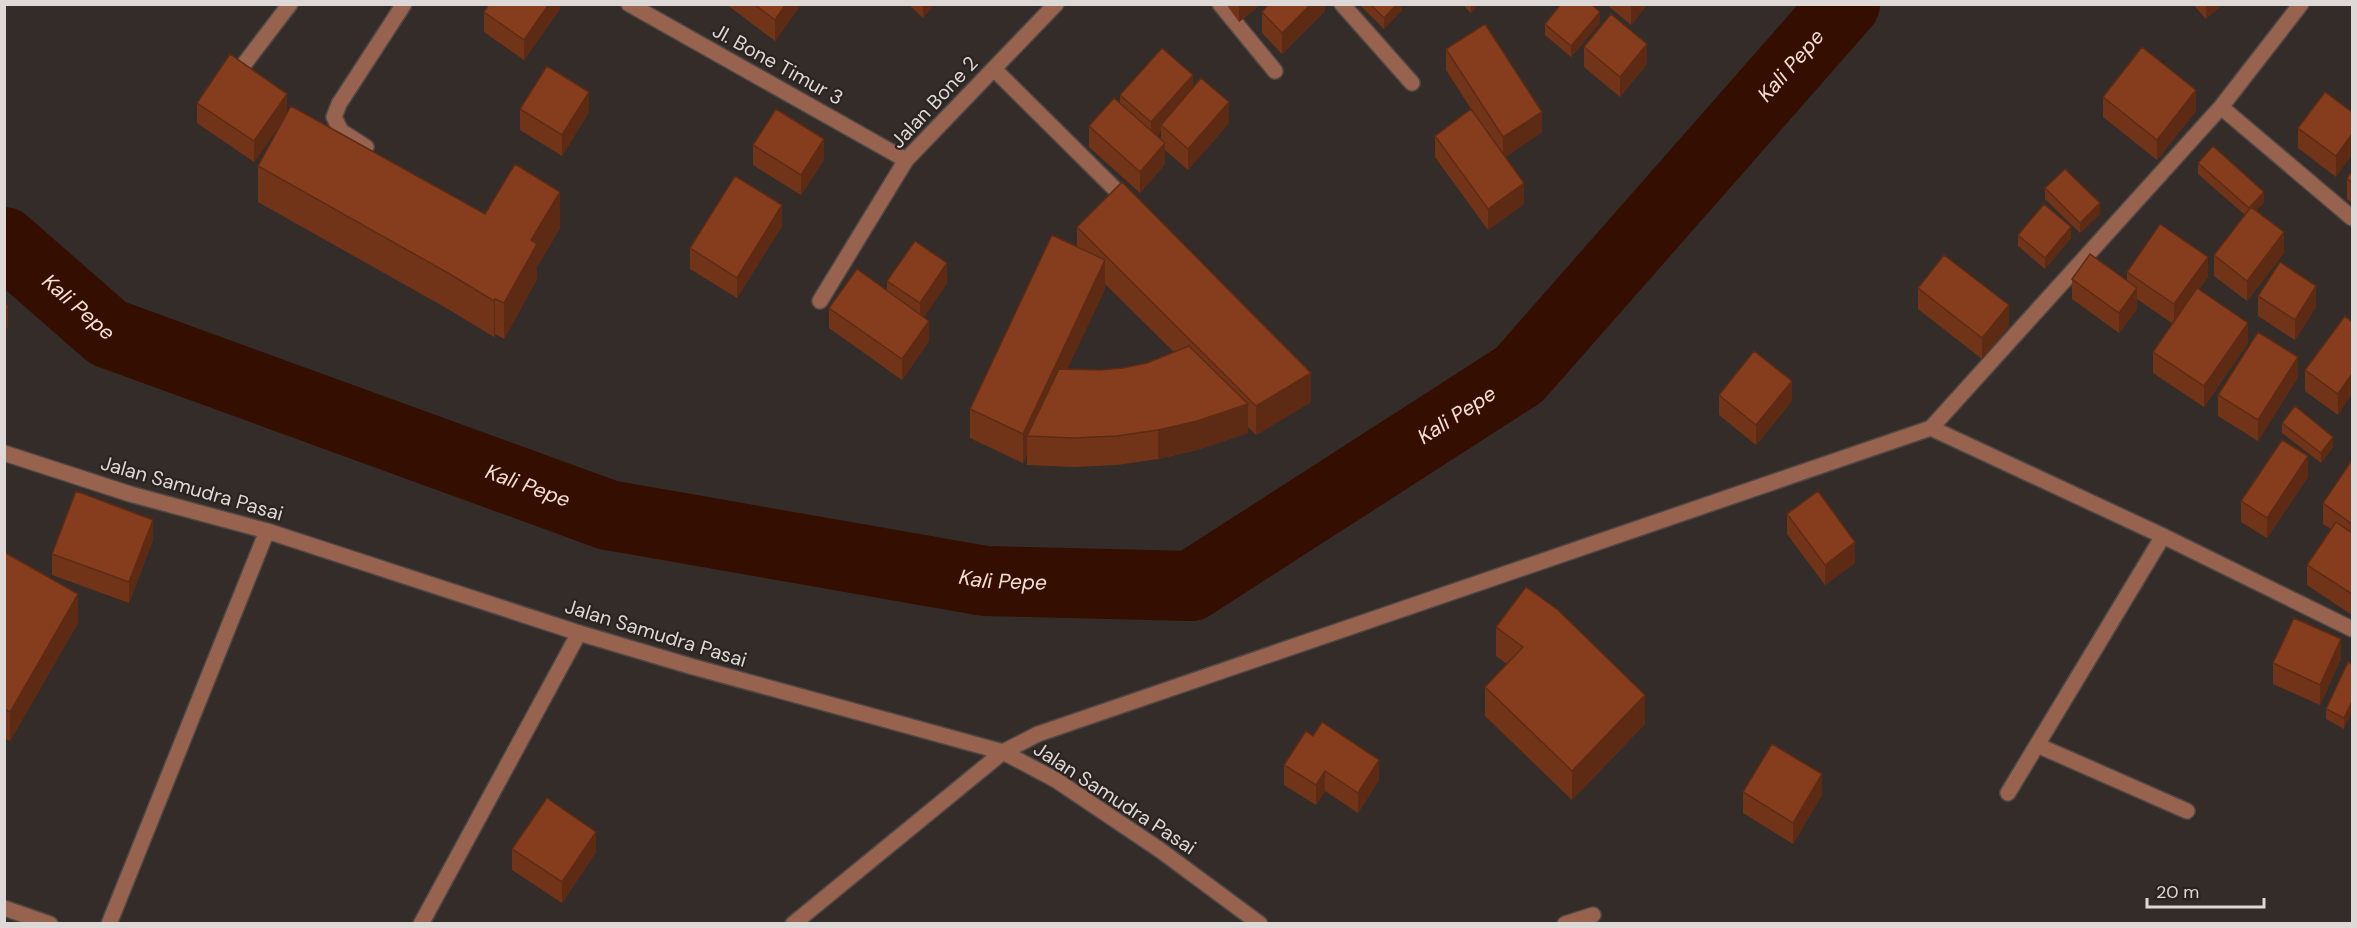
<svg xmlns="http://www.w3.org/2000/svg" width="2357" height="928" viewBox="0 0 2357 928" font-family="'DM Sans',sans-serif">
<rect width="100%" height="100%" fill="#342c29"/>
<g fill="none" stroke-linecap="round" stroke-linejoin="round">
<path stroke="#330e01" stroke-width="70" id="s1" d="M4 242 108 333 608 515 985 581 1191 586 1519 375 1845 4"/>
<g stroke="#4f4845" stroke-width="18">
<path id="minor" d="M629 4 906 160
M1220 4 1275 71
M1342 4 1412 83
M245 63 290 4
M994 69 1128 202
M2221 107 2352 218
M366 147 341 131 334 117 339 104 404 4
M820 301 906 160 1056 4
M1931 428 2163 536 2352 629
M4 453 130 494 267 531 579 633 690 666 1003 752 1056 780 1160 850 1260 924
M2037 745 2187 811
M2008 793 2163 536
M4 908 50 924
M109 924 267 531
M421 924 579 633
M793 924 1003 752 1038 734 1931 428 2221 107 2301 4
M1565 924 1593 915"/>
</g>
<use href="#minor" stroke="#98634e" stroke-width="15"/>
</g>
<path fill="#723419" fill-rule="evenodd" d="M560 4V9L524 60 484 32V12Z
M726 4H801L775 41Z
M908 4H934L923 18Z
M1226 4H1261L1239 22Z
M1325 4V11L1282 54 1262 33V12Z
M1359 4H1402V10L1384 29Z
M1462 4H1478L1471 13Z
M1606 4H1648L1631 25Z
M2193 4H2223L2206 19Z
M1600 23 1571 57 1545 35V24Z
M1584 47 1647 64 1620 97 1584 67Z
M1446 49 1542 132 1505 157 1524 204 1488 230 1435 157V136L1477 118 1446 70Z
M1193 88 1229 123 1188 170 1165 150V164L1140 193 1089 147V126L1120 103V95ZM1161 131V139L1157 136Z
M2103 97 2196 111 2157 160 2103 117Z
M197 103 287 114 485 214 560 228 537 267V279L504 339 495 334 494 337 448 309 258 202V166L286 116 254 162 197 123Z
M520 109 589 112 562 156 520 130Z
M2352 112 2336 177 2298 148V128Z
M753 145 824 160 801 195 753 165Z
M2198 163 2264 202 2256 211 2284 253 2247 301 2214 276V255L2245 215 2198 174Z
M2352 171V203L2347 199V178Z
M2045 188 2100 214 2080 233 2045 199Z
M782 226 737 298 690 269V248Z
M1077 227 1311 402 1256 435 1248 427V433L1197 450 1158 459 1117 465 1073 467 1027 465V454L1023 463 970 438V409L1077 247ZM1105 284 1174 352 1147 363 1123 368 1100 370 1067 369 1105 289Z
M2018 235 2071 238 2045 269 2018 246Z
M2127 272 2208 277 2199 289 2248 343 2204 407 2153 373V352L2173 324 2137 299V309L2119 333 2072 299V279L2127 281Z
M887 281 947 283 924 317 929 341 902 380 829 328V308L887 291Z
M1918 288 2009 326 1982 359 1918 309Z
M2258 296 2316 307 2295 340 2258 316Z
M2345 316 2338 415 2305 391V370Z
M2298 377 2258 441 2218 416V395Z
M1719 395 1792 401 1756 445 1719 415Z
M2282 423 2333 447 2321 463 2282 433Z
M2352 460V615L2307 585V565L2331 529 2323 524V503Z
M2308 477 2267 538 2241 522V501Z
M1787 514 1855 563 1825 585 1787 534Z
M153 540 129 603 52 575V554Z
M4 552 78 623 10 741 4 738Z
M1496 627 1645 724 1572 800 1485 716V687L1507 664 1496 656Z
M2341 659 2320 705 2273 684V663Z
M2348 662 2344 729 2326 719V709Z
M1306 731 1379 780 1358 813 1325 791 1316 805 1284 785V765Z
M1743 792 1822 795 1793 844 1743 813Z
M512 849 596 852 562 903 512 870Z"/>
<path fill="#5d2b14" d="M549 4H560V9L524 60V40Z
M786 4H801L775 41V20Z
M923 4H934L923 18Z
M1239 4H1261L1239 22Z
M1311 4H1325V11L1282 54V33Z
M1397 4H1402V10L1384 29V18Z
M1471 4H1478L1471 13Z
M1631 4H1648L1631 25Z
M2206 4H2223L2206 19Z
M1600 12V23L1571 57V46Z
M1647 44V64L1620 97V77Z
M1193 75V95L1161 125V131L1151 143V122Z
M2196 90V111L2157 160V140Z
M589 92V112L562 156V135Z
M287 94V114L254 162V141Z
M1229 102V123L1188 170V149Z
M1542 112V132L1503 158V137Z
M2352 134V155L2336 177V156Z
M824 139V160L801 195V175Z
M1165 143V164L1140 193V172Z
M1524 183V204L1488 230V209Z
M560 192V228L537 267V279L504 339V303L531 240Z
M2264 192V202L2249 219V208Z
M2100 203V214L2080 233V223Z
M782 205V226L737 298V278Z
M2071 227V238L2045 269V258Z
M2284 232V253L2247 301V281Z
M2208 257V277L2174 325V304Z
M1105 260V289L1036 436H1027V454L1023 463V434Z
M947 263V283L920 323V303Z
M2316 286V307L2295 340V320Z
M2137 288V309L2119 333V313Z
M495 299V334L494 337V301Z
M2009 305V326L1982 359V338Z
M8 306V327L4 333V313Z
M929 321V341L902 380V359Z
M2248 323V343L2204 407V386Z
M2298 357V377L2258 441V420Z
M1311 373V402L1256 435V406Z
M2352 374V394L2338 415V394Z
M1792 381V401L1756 445V425Z
M1248 404V433L1197 450 1158 459V430Z
M2333 437V447L2321 463V453Z
M2308 456V477L2267 538V518Z
M153 520V540L129 603V582Z
M1855 542V563L1825 585V565Z
M78 594V623L10 741V712Z
M2341 639V659L2320 705V685Z
M1645 695V724L1572 800V771Z
M2352 701V712L2344 729V718Z
M1379 760V780L1358 813V793Z
M1325 771V791L1316 805V785Z
M1822 774V795L1793 844V823Z
M596 832V852L562 903V882Z"/>
<path fill="#853d1d" stroke="#5d2b14" stroke-width="1.5" d="M489 4H549L524 40 484 12Z
M754 4H786L775 20Z
M1269 4H1311L1282 33 1262 12Z
M1370 4H1397L1384 18Z
M1561 4H1591L1600 12 1571 46 1545 24Z
M1611 14 1647 44 1620 77 1584 47Z
M1485 24 1542 112 1503 137 1446 49Z
M2142 47 2196 90 2157 140 2103 97Z
M1162 48 1193 75 1151 122 1120 95Z
M230 54 287 94 254 141 197 103Z
M547 66 589 92 562 135 520 109Z
M1201 78 1229 102 1188 149 1161 125Z
M2325 92 2352 112V134L2336 156 2298 128Z
M1114 98 1165 143 1140 172 1089 126Z
M291 106 485 214 515 164 560 192 531 240 537 244 504 303 495 299 494 301 448 273 258 166Z
M776 109 824 139 801 175 753 145Z
M1471 109 1524 183 1488 209 1435 136Z
M2213 146 2264 192 2249 208 2198 163Z
M2065 169 2100 203 2080 223 2045 188Z
M2352 171V183L2347 178Z
M735 176 782 205 737 278 690 248Z
M1122 182 1311 373 1256 406 1077 227Z
M2044 204 2071 227 2045 258 2018 235Z
M2251 207 2284 232 2247 281 2214 255Z
M2160 224 2208 257 2174 304 2127 272Z
M1052 235 1105 260 1023 434 970 409Z
M915 241 947 263 920 303 887 281Z
M2090 254 2137 288 2119 313 2072 279Z
M1944 255 2009 305 1982 338 1918 288Z
M2280 262 2316 286 2295 320 2258 296Z
M857 269 929 321 902 359 829 308Z
M2197 288 2248 323 2204 386 2153 352Z
M4 304 8 306 4 313Z
M2345 316 2352 322V374L2338 394 2305 370Z
M2258 332 2298 357 2258 420 2218 395Z
M1189 346 1248 404 1197 421 1158 430 1117 436 1073 438 1027 436 1059 369 1100 370 1123 368 1147 363Z
M1754 351 1792 381 1756 425 1719 395Z
M2295 406 2333 437 2321 453 2282 423Z
M2282 440 2308 456 2267 518 2241 501Z
M2352 460V524L2323 503Z
M76 491 153 520 129 582 52 554Z
M1818 491 1855 542 1825 565 1787 514Z
M2336 522 2352 533V594L2307 565Z
M4 552 78 594 10 712 4 709Z
M1526 587 1558 610 1645 695 1572 771 1485 687 1523 647 1496 627Z
M2294 618 2341 639 2320 685 2273 663Z
M2348 662 2352 664V701L2344 718 2326 709Z
M1322 722 1379 760 1358 793 1325 771 1316 785 1284 765 1306 731 1313 736Z
M1772 744 1822 774 1793 823 1743 792Z
M547 798 596 832 562 882 512 849Z"/>
<g text-anchor="middle" dominant-baseline="central" stroke-width="4.5" stroke-linejoin="round" paint-order="stroke">
<g font-size="20" fill="#ded9d7" stroke="#2a2320">
<text transform="translate(778 64) rotate(29)">Jl. Bone Timur 3</text>
<text transform="translate(934 102) rotate(-47)">Jalan Bone 2</text>
<text transform="translate(192 488) rotate(16)">Jalan Samudra Pasai</text>
<text transform="translate(656 633) rotate(17)">Jalan Samudra Pasai</text>
<text transform="translate(1115 798) rotate(33)">Jalan Samudra Pasai</text>
</g>
<g font-size="21" font-style="italic" fill="#f4ddd5" stroke="#2a2320">
<text stroke="none"><textPath href="#s1" startOffset="2061">Kali Pepe</textPath></text>
<text stroke="none"><textPath href="#s1" startOffset="99">Kali Pepe</textPath></text>
<text stroke="none"><textPath href="#s1" startOffset="1575">Kali Pepe</textPath></text>
<text stroke="none"><textPath href="#s1" startOffset="585">Kali Pepe</textPath></text>
<text stroke="none"><textPath href="#s1" startOffset="1071">Kali Pepe</textPath></text>
</g>
</g>
<rect width="2357" height="928" fill="none" stroke="#ded9d7" stroke-width="12"/>
<path d="M2147 898v9h117v-9" fill="none" stroke="#ded9d7" stroke-width="3"/>
<text x="2156" y="898" font-size="18" fill="#ded9d7" stroke="#2a2320" stroke-width="4.5" paint-order="stroke">20 m</text>
</svg>
